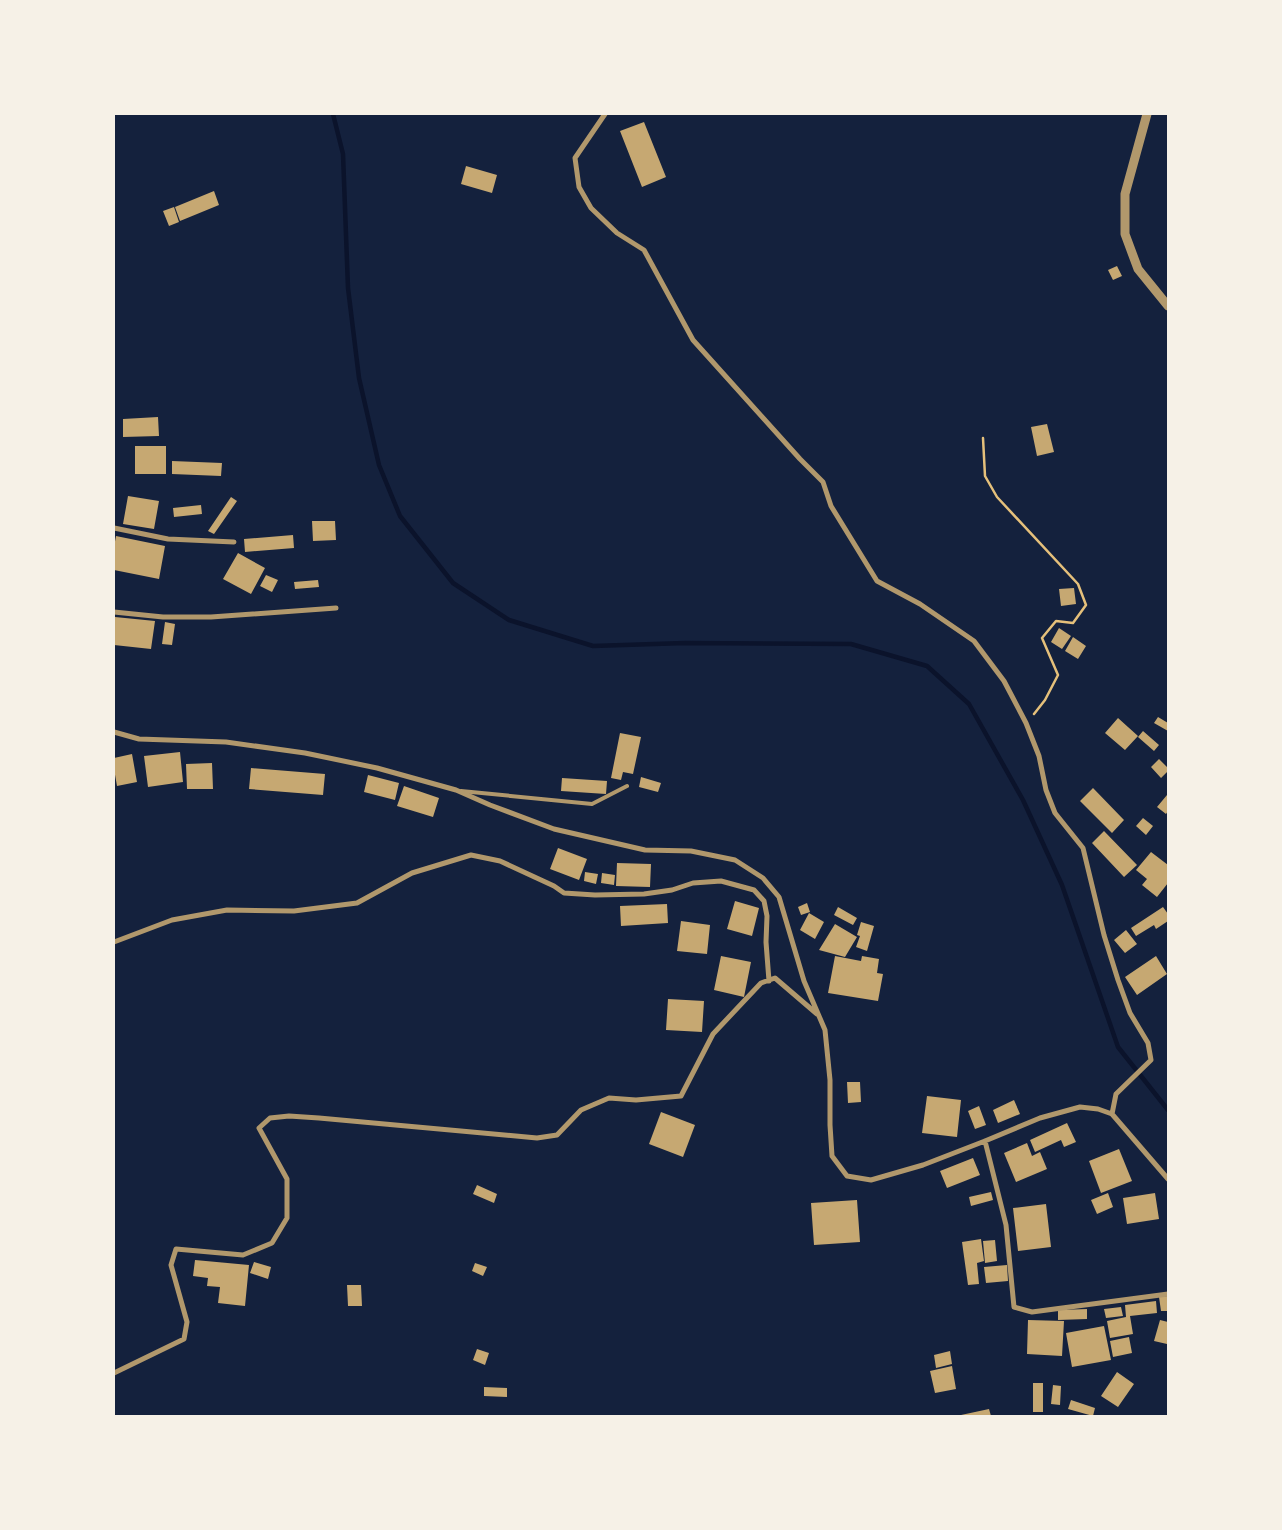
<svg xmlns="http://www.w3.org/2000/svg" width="1282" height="1530" viewBox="0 0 1282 1530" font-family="'Varela Round',sans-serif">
<rect width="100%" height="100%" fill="#14213d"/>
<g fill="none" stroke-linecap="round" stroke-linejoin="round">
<path stroke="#0b132b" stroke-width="4.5" d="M333 114 343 154 348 288 359 378 379 465 400 516 453 583 509 620 593 646 685 643 851 644 927 666 969 704 1023 800 1062 885 1118 1047 1168 1110"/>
</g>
<path fill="#c6a872" d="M644 122 666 177 642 187 620 131Z
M466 166 497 175 492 193 461 184Z
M214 191 219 205 180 221 175 207Z
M174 207 179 222 169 226 163 211Z
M1117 266 1122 276 1113 280 1108 270Z
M158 417 159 436 123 437V419Z
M1047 424 1054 452 1037 456 1031 427Z
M135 446H166V474H135Z
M172 461 222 463 221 476 172 474Z
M128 496 159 501 154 529 123 524Z
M231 497 237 501 214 534 208 531Z
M201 505 202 514 174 517 173 508Z
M312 521H335L336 540 313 541Z
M293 535 294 548 245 552 244 539Z
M116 536 165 546 159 579 114 570V547Z
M238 553 265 568 251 594 223 579Z
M266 575 278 580 272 592 260 586Z
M318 580 319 587 295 589 294 582Z
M1074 588 1076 604 1061 606 1059 589Z
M115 617 155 621 151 649 114 645Z
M165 622 175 624 172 645 162 644Z
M1059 628 1071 636 1062 649 1051 642Z
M1073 637 1086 646 1078 659 1065 651Z
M1158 717 1168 723V731L1154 723Z
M1118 718 1138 736 1125 750 1105 733Z
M1143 731 1159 745 1154 751 1138 737Z
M620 733 641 737 633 774 623 772 621 780 611 778Z
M180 752 183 782 148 787 144 756Z
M132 754 137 782 117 786 114 769V758Z
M1159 759 1168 768V771L1161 778 1151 767Z
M212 763 213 789H187L186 764Z
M251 768 325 774 323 795 249 789Z
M368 775 399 783 395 800 364 792Z
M641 777 661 783 658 792 639 787Z
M562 778 607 781 606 794 561 791Z
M404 786 439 798 433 817 397 806Z
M1093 788 1124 820 1112 833 1080 801Z
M1167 795 1168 811 1166 814 1157 807Z
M1143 818 1153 826 1146 835 1136 826Z
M1104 831 1137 865 1124 877 1092 843Z
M558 848 587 859 579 880 550 869Z
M1151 852 1168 865V883L1157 897 1142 885 1147 879 1136 870Z
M617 863 651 864 650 887 616 886Z
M585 872 598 874 596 884 584 881Z
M602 873 615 875 614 885 601 883Z
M735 901 759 908 752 936 727 929Z
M807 903 810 912 801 915 798 907Z
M667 904 668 923 621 926 620 906Z
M838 907 857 918 853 925 834 915Z
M1163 907 1168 914V921L1156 929 1154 925 1136 936 1131 928Z
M809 913 824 922 815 939 800 930Z
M681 921 710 925 707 954 677 951Z
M861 922 874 926 867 951 856 947 860 936 857 935Z
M835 924 857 937 845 957 819 950Z
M1126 930 1137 944 1125 953 1114 940Z
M721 956 751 962 744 997 714 990Z
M835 956 861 961 862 956 879 959 877 973 883 974 878 1001 828 993Z
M1156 956 1167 974 1137 995 1125 977Z
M668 999 704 1001 702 1032 666 1030Z
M847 1082H860L861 1102 848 1103Z
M927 1096 961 1100 957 1137 922 1133Z
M1014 1100 1020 1114 998 1123 993 1110Z
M979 1106 986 1125 975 1129 968 1111Z
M661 1112 695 1125 683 1157 649 1144Z
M1067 1123 1076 1142 1064 1147 1061 1140 1035 1152 1030 1140Z
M1027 1143 1032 1156 1040 1152 1047 1169 1016 1182 1004 1153Z
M1119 1149 1132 1181 1101 1193 1089 1161Z
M973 1158 980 1175 947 1188 940 1171Z
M477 1185 497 1194 494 1203 473 1194Z
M991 1192 993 1200 971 1206 969 1197Z
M1108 1193 1113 1207 1097 1214 1091 1200Z
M1155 1193 1159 1219 1127 1224 1123 1198Z
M857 1200 860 1242 814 1245 811 1203Z
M1046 1204 1051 1247 1018 1251 1013 1208Z
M981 1239 984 1261 977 1263 979 1284 968 1285 962 1242Z
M995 1240 997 1261 985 1263 983 1241Z
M195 1260 249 1265 245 1306 218 1303 220 1287 207 1286 208 1278 193 1276Z
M254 1262 271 1267 268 1279 250 1273Z
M475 1263 487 1267 483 1276 472 1271Z
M1007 1265 1008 1281 986 1283 984 1267Z
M347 1285H361L362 1306H348Z
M1168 1296V1311H1161L1159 1297Z
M1156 1301 1157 1313 1130 1316 1133 1334 1110 1338 1107 1321 1126 1317 1125 1305Z
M1121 1307 1123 1316 1106 1318 1104 1309Z
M1087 1309V1319L1058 1320V1310Z
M1028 1320 1064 1321 1062 1356 1027 1354Z
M1160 1320 1168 1322 1167 1344 1154 1341Z
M1104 1326 1111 1360 1072 1367 1066 1333Z
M1129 1337 1132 1353 1113 1357 1110 1341Z
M477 1349 489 1353 485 1365 473 1360Z
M950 1351 952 1364 936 1368 934 1355Z
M952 1366 956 1389 935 1393 930 1371Z
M1117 1372 1134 1384 1118 1407 1101 1396Z
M1033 1383H1043V1412H1033Z
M1053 1385 1061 1386 1060 1405 1051 1404Z
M484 1387 507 1388V1397L484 1396Z
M1071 1400 1095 1408 1093 1416 1068 1409Z
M989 1409 991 1416H961V1415Z"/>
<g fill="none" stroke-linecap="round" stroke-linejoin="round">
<path stroke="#e5c07b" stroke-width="2.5" d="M983 438 985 476 997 497 1078 584 1086 605 1073 623 1056 621 1042 638 1058 675 1045 700 1034 714"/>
<path stroke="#b1986c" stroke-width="4" d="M461 791 592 804 627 786"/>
<path stroke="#b1986c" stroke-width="5" d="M605 114 575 158 579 187 591 208 617 233 644 250 693 340 800 459 823 482 831 506 877 581 920 604 974 641 1004 681 1026 723 1039 756 1046 790 1055 813 1083 848 1104 935 1118 980 1130 1013 1148 1043 1151 1060 1116 1094 1112 1114
M114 528 168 539 234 542
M114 612 163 617H211L336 608
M114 732 139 739 226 742 305 753 377 768 456 790 490 805 554 829 645 850 691 851 735 860 763 878 779 897 804 981 825 1030 830 1080V1125L832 1156 847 1176 871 1180 923 1165 985 1141 1040 1118 1080 1107 1098 1109 1112 1114 1168 1179
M114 942 172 920 227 910 294 911 357 903 412 873 471 855 500 861 554 886 564 893 595 895 644 894 672 890 693 883 721 881 754 890 764 901 767 916 766 942 769 981
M985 1141 1006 1225 1014 1307 1032 1312 1168 1294
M114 1373 184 1339 187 1322 171 1265 176 1249 243 1255 272 1243 287 1218V1179L259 1128 270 1118 289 1116 319 1118 537 1138 557 1135 581 1110 609 1098 636 1100 681 1096 713 1034 761 983 775 978 817 1014"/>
<path stroke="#b1986c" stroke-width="9" d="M1147 114 1125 194V234L1138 269 1168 306"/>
</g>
<rect width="1282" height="1530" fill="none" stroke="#f6f1e7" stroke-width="230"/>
</svg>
